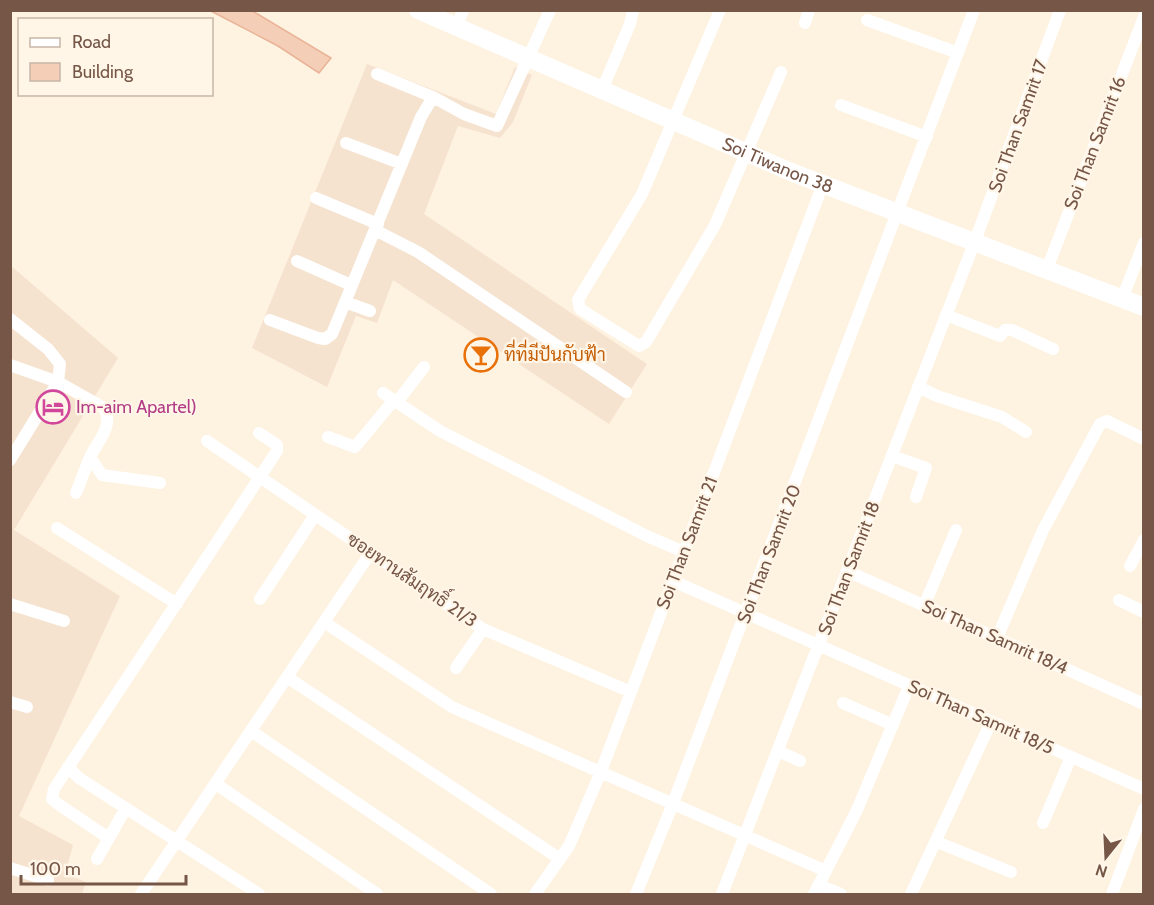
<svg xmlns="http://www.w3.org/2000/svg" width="1154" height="905" viewBox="0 0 1154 905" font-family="Cabin,Sarabun,sans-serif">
<rect width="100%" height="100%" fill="#fef2e1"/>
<path fill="#f6e3cf" d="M367 64 496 114 515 67 532 75 513 122 500 138 458 126 424 214 647 364 609 424 393 280 377 323 356 316 327 387 252 348Z
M10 265 118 358 14 530 120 596 19 816 73 845 65 874 86 882 82 894H11Z"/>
<path fill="#f5ceb7" stroke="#e8b396" stroke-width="1.5" d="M209 10H251L331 58 319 73 278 46Z"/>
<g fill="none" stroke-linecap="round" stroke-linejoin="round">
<path stroke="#fff" stroke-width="12" d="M720 10 642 194 578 300 580 309 639 346 646 342 715 225 781 72
M867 20 958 53
M805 23 809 10
M457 27 463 10
M377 74 433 97
M602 90 630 24 633 10
M841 105 927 137
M346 143 402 164
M316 198 378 224
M375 230 418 252 626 392
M297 261 351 285
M1047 269 1144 17
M1122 299 1144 243
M345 302 370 311
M946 315 1000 336 1005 330H1012L1053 349
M10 319 48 349 60 364 58 382 10 460
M270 320 318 338 325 339 332 334 421 117 433 97 464 114 497 126 550 10
M10 365 58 382 104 408C114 426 98 441 90 457 85 469 81 481 76 493
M918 387 937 396 1002 417 1026 432
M383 393 440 431 649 537 684 552
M397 402 424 367
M328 437 355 447 394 400
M207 441 483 629 631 692
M892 456 926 468 916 497
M90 457 102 475 160 483
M57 528 177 604
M1130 566 1144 540
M847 571 1144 704
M673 581 1144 789
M260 599 315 515
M1119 600 1144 612
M10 604 64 621
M924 606 956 530
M324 622 452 707 826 871
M997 638 1043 530 1100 424 1107 421 1144 439
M456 668 483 629
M287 677 560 859
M10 702 27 707
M843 703 893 725
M251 731 491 894
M778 751 800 761
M68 767 79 778 259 894
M216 784 377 894
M1043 823 1071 757
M107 837 58 804 52 799 54 789 277 451V445L259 433
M937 842 1011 872
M97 859 126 808
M10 868 48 880
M819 885 841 894
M141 894 371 552
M535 894 569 846 600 774 823 184
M636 894 672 806 974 10
M722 894 975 241 1060 10
M814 894 857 810 909 686
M911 894 991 722
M1112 894 1144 809"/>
<path stroke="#fff" stroke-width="18" id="s1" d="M418 10 791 172 1144 307"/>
</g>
<defs>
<g id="bar-ring" transform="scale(1.725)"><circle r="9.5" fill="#fff6e8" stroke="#e8710a" stroke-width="1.5"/><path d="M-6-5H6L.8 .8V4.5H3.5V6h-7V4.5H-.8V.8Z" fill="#e8710a"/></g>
<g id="hotel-ring" transform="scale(1.725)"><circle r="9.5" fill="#fff6e8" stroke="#d1479c" stroke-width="1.5"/><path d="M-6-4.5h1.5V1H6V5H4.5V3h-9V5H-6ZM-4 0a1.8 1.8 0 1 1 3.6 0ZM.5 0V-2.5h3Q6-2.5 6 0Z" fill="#d1479c"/></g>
</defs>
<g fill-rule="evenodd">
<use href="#bar-ring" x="481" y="355"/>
<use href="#hotel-ring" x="53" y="407"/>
</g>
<g text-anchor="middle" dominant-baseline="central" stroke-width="4.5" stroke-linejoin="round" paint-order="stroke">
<g font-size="18" fill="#765646" stroke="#fff6e8">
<text transform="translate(1018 126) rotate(-70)">Soi Than Samrit 17</text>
<text transform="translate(1095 143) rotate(-69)">Soi Than Samrit 16</text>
<text stroke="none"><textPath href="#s1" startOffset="392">Soi Tiwanon 38</textPath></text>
<text transform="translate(687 543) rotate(-69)">Soi Than Samrit 21</text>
<text transform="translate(769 554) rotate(-69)">Soi Than Samrit 20</text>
<text transform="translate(849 568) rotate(-69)">Soi Than Samrit 18</text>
<text transform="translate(412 580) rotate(34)">ซอยทานสัมฤทธิ์ 21/3</text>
<text transform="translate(995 637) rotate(24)">Soi Than Samrit 18/4</text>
<text transform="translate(981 717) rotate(24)">Soi Than Samrit 18/5</text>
</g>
<g font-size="18" fill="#c56008" stroke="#fff6e8" text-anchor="start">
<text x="504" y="355">ที่ที่มีปันกับฟ้า</text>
</g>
<g font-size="18" fill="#b23c85" stroke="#fff6e8" text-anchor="start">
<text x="76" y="407">Im-aim Apartel)</text>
</g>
</g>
<rect width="1154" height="905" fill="none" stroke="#765646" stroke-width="24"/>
<rect x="18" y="18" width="195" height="78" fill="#fff6e8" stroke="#c8b6a7" stroke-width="1.5"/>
<rect x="30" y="38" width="30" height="9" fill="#ffffff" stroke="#c8b6a7" stroke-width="1.5"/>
<text x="72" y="48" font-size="18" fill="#765646">Road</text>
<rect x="30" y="63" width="30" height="18" fill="#f5ceb7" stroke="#c8b6a7" stroke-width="1.5"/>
<text x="72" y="78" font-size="18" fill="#765646">Building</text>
<g transform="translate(1106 857) rotate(198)" stroke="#fff6e8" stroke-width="4.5" paint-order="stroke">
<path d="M0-4.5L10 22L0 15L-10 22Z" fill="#765646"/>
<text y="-9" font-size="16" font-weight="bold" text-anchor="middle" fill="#765646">N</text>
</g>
<path d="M21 875v9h165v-9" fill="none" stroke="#765646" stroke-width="3"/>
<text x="30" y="875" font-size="18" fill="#765646" stroke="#fff6e8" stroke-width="4.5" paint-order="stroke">100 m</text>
</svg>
